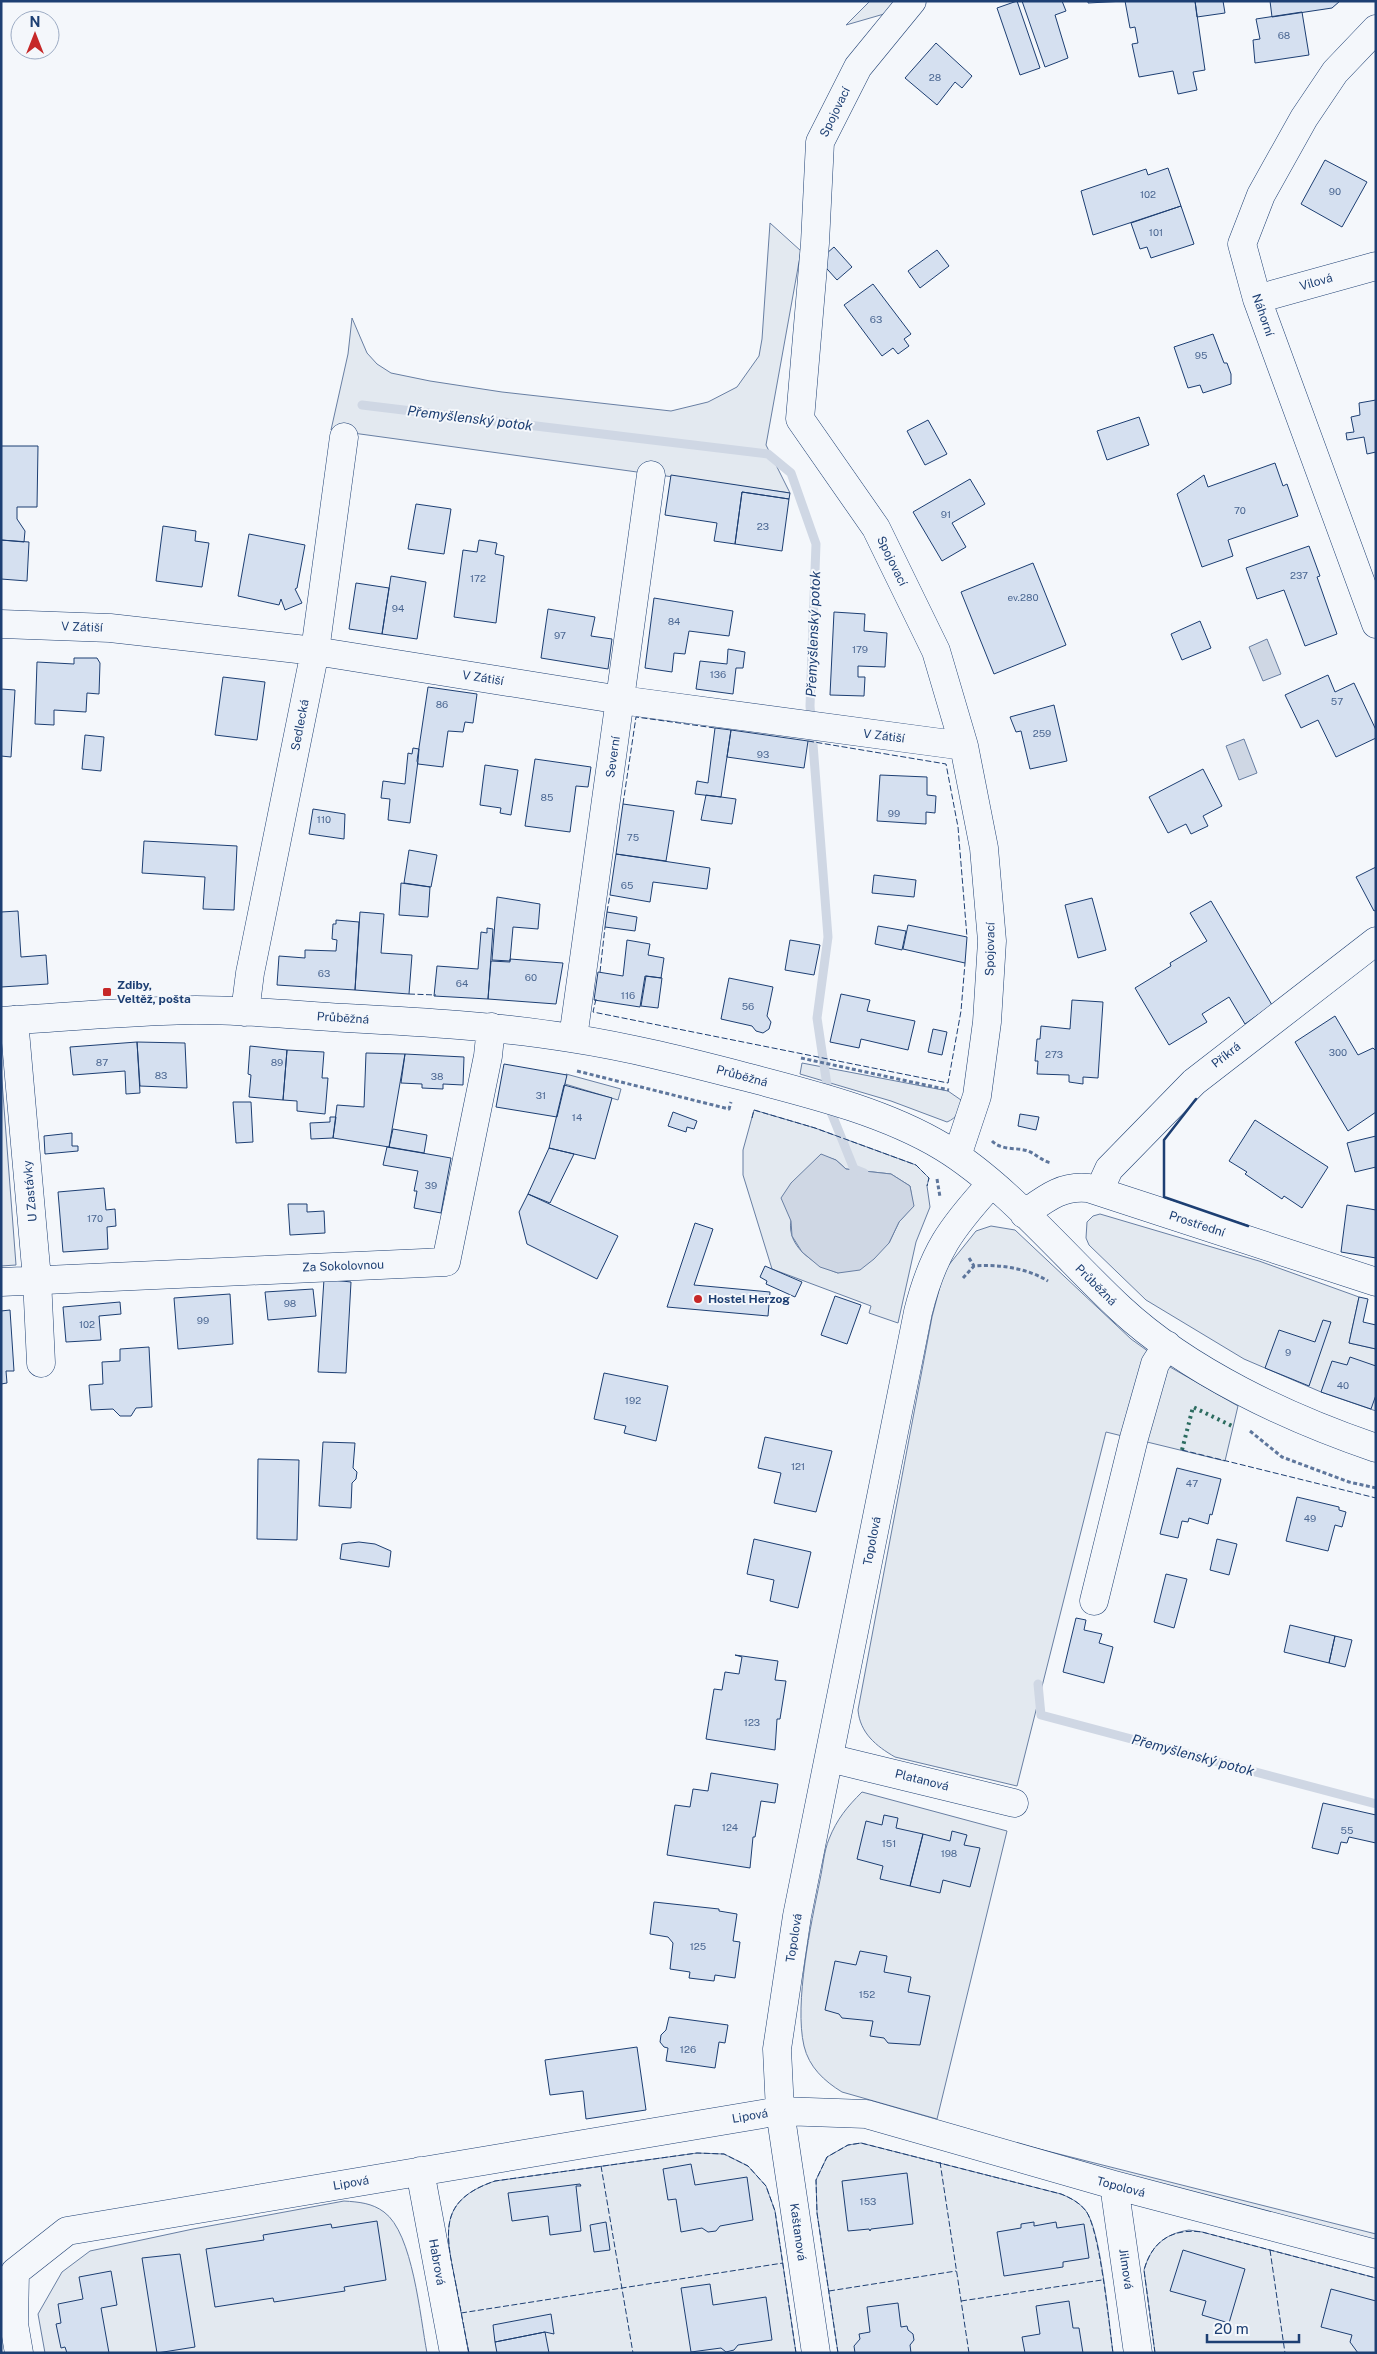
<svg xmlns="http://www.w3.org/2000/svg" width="1377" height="2354" viewBox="0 0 1377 2354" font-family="'Public Sans',sans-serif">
<rect width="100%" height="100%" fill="#f4f7fb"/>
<path fill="#e3e9f0" stroke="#687fa3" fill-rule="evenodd" d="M870 1H898L884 14 846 25Z
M770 223 801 251 766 445 790 493 331 430 348 354 352 318 367 353 377 364 391 373 430 381 502 392 671 411 708 402 737 387 759 356 762 339Z
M802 1063 948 1091 961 1100C961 1110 957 1118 947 1122L891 1101 800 1074Z
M1 1068 16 1265 1 1266Z
M566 1074 621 1089 618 1100 565 1084Z
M754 1110 815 1128 916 1165 929 1178 927 1186 930 1207 916 1242 898 1323 869 1313 871 1306 772 1269 743 1175V1150ZM821 1155 836 1160 846 1169 891 1174 910 1186 913 1206 899 1222 889 1243 838 1273C816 1265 786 1248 791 1220 793 1212 796 1205 798 1198 805 1176 805 1171 821 1155Z
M1100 1214 1259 1261 1359 1297 1349 1343 1376 1349V1411L1321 1392 1244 1359 1146 1300 1089 1245 1086 1238 1087 1222 1093 1216Z
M991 1226 1015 1230 1131 1339 1170 1367 1238 1406 1225 1461 1106 1432 1017 1786 895 1757C876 1746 860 1733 858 1710L932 1317 944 1271 976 1231Z
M862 1792 1007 1831 937 2119 842 2092C824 2081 809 2067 804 2046 794 2003 811 1924 820 1880 823 1866 824 1851 829 1839 837 1819 847 1807 862 1792Z
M936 2123 1376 2234V2249Z
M861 2143 1061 2194C1071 2198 1080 2203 1086 2211 1101 2231 1109 2324 1113 2353H838L817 2213 816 2180 827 2157 848 2145Z
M697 2153 724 2154 748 2166 766 2186 775 2211 796 2353H469C464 2329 459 2305 455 2280 445 2231 439 2200 495 2181Z
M344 2201C359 2202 372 2203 384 2212 413 2233 420 2317 427 2353H45L38 2314 62 2272 90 2251 193 2229Z
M1189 2230 1202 2232 1376 2278V2353H1155L1144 2270C1151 2246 1164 2234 1189 2230Z"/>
<path fill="#cfd7e4" stroke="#687fa3" d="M1267 639 1281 674 1263 681 1249 647Z
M1244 739 1257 773 1239 780 1226 746Z
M821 1154 836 1160 846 1169 891 1174 910 1186 914 1206 899 1222 889 1243 874 1259 860 1270 838 1273 820 1267 802 1252 792 1236 791 1221 781 1198 791 1183Z"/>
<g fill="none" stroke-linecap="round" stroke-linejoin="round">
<path stroke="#cfd7e4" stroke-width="9" d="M362 405 768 454 791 473 816 544 810 706 828 937 817 1018 831 1112 854 1169 864 1173
M1038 1684 1041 1715 1376 1804"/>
</g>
<path fill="#d5e0f0" stroke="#1d3f73" d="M1017 1 1040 68 1020 75 997 8Z
M1022 1H1062L1066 11 1055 15 1068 58 1045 67Z
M1088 1H1195L1205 70 1193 72 1197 90 1178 94 1173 71 1139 77 1132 44 1138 43 1135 27 1130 28 1125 1 1088 3Z
M1195 1H1223L1225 13 1197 17Z
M1270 1H1340L1332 8 1272 17Z
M1302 12 1309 55 1255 63 1253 40 1260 39 1256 19Z
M936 43 972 76 962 88 955 82 937 105 905 78Z
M1325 160 1367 182 1342 227 1301 204Z
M1168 168 1181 206 1093 235 1081 191 1146 169 1148 175Z
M1181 206 1194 244 1151 258 1147 247 1140 249 1131 223Z
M834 247 852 267 837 280 819 260Z
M937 250 949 266 920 288 908 271Z
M873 284 911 334 904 339 909 346 898 354 893 348 882 356 844 305Z
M1213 334 1224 363H1227L1231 374V384L1203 393 1200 385 1188 388 1174 347Z
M1376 400V452L1367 454 1364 437 1347 440 1346 433 1354 432 1351 417 1360 415 1359 403Z
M1139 417 1149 445 1107 460 1097 431Z
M928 420 947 454 925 465 907 431Z
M1 446H38L37 507H17V519L25 531 24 542 1 540Z
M1275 463 1283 486 1287 484 1298 516 1228 540 1233 556 1202 567 1177 494 1204 475 1208 487Z
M671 475 790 493 789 499 742 492 735 544 714 541 717 523 665 515Z
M970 479 985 504 952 523 966 547 942 561 913 512Z
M742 492 789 499 782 551 735 544Z
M416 504 451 509 444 554 408 549Z
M163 526 196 531 195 541 209 543 202 587 156 581Z
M249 534 305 545 297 588 295 589 302 603 285 610 281 599 279 605 238 596Z
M1 540 29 542 27 581 1 579Z
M479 540 497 543 495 554 504 556 496 623 454 617 463 550 477 552Z
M1309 546 1320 576 1317 577 1337 634 1305 646 1284 590 1257 599 1246 568Z
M1033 563 1066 645 994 674 961 592Z
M391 576 426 582 417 639 382 634Z
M356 583 389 588 382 634 349 629Z
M654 598 733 611 729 636 689 631 685 654 674 653 672 672 645 668Z
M548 609 595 617 591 636 612 639 608 669 541 658Z
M834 612 865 614 864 631 887 633 885 667 858 666V677H865L864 696 830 695Z
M1200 621 1211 648 1182 660 1171 634Z
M728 649 745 652 743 668H736L733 694 696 689 700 661 727 664Z
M74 658H97L100 663 99 694 87 693 86 712 54 710V725L35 724 37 662 74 664Z
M1328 675 1335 692 1354 683 1376 730V738L1336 757 1318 720 1301 728 1285 695Z
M223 677 265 682 257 740 215 735Z
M428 687 477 694 473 723 465 722 463 732 448 731 443 767 418 764 417 761Z
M1 689 15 690 11 757 1 756Z
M1054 705 1067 761 1030 769 1021 731 1016 732 1010 717Z
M715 728 731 730 721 797 695 794 697 781 708 783Z
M731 730 808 741 804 768 727 757Z
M85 735 104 737 101 771 82 769Z
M413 748 419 749 418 761 410 823 388 820 390 799 381 798 383 781 405 784 408 753 412 754Z
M535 759 591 767 588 787 576 786 570 832 525 826Z
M485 765 518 770 511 815 500 813 501 808 480 805Z
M1203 769 1222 806 1203 816 1208 826 1191 834 1186 824 1168 833 1149 797Z
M880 775 927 777V795L936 796 935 813 926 812V824L877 821Z
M706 795 736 799 732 824 701 820Z
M623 804 674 811 666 861 616 854Z
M313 809 345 814 344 839 309 834Z
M144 841 237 846 234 910 203 909 205 877 142 873Z
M409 850 437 855 431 887 404 883Z
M616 854 710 868 707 889 653 882 650 902 610 895Z
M1376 867V910L1374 911 1356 877Z
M874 875 916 880 914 897 872 893Z
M401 883 430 887 428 917 399 915Z
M497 897 540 904 538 929 513 927 510 961 492 960Z
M1092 898 1106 950 1078 958 1065 905Z
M1211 901 1272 1005 1245 1024 1229 997 1202 1014 1207 1022 1169 1045 1135 988 1171 966 1170 963 1207 941 1190 913Z
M18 911 21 957 46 955 48 984 1 987V912Z
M360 912 384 914 381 953 412 955 409 994 355 990Z
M607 912 637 917 635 931 605 927Z
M336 920 359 922 355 990 277 985 279 956 305 958V950L336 951 337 940 332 939 333 924H336Z
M908 925 967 937 965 963 903 949Z
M878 926 906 931 902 950 875 944Z
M487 928 493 929 488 999 434 996 437 966 478 969 481 932 487 933Z
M627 940 650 944 648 955 664 958 661 978 645 976 640 1007 594 1000 598 972 623 976Z
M790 940 820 945 814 975 785 970Z
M510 959 563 963 556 1004 488 999 491 961 510 962Z
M646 976 662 978 658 1008 641 1006Z
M729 978 773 987 767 1016 771 1022 769 1029 763 1033 756 1031 752 1026 721 1019Z
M841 994 870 1000 867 1011 915 1021 908 1050 861 1039 859 1048 830 1042Z
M1072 1000 1103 1002 1098 1078 1083 1077V1084L1069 1082V1075L1037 1074 1038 1061H1035L1037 1039H1040L1041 1026 1070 1029Z
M1335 1016 1358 1055 1373 1048 1376 1051V1112L1348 1131 1295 1042Z
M933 1029 947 1032 942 1055 928 1052Z
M137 1042 185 1043 187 1088 140 1086Z
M137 1042 140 1093 126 1094 125 1071 73 1075 70 1047Z
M250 1046 287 1050 283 1100 249 1097 251 1075 248 1074Z
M287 1050 324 1052 322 1078H328L325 1114 297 1111V1101L283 1100Z
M366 1053 405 1054 389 1147 333 1138 337 1105 364 1107Z
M405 1054 464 1057 463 1085 443 1084V1089L422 1088V1084L401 1083Z
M504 1064 567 1075 557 1117 496 1107Z
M564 1085 612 1098 595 1159 549 1148Z
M233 1102H251L253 1142 236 1143Z
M673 1112 697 1121 694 1129 687 1127 686 1132 668 1126Z
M1020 1114 1039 1117 1036 1130 1018 1126Z
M330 1117H336L333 1138 311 1139 310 1123 330 1122Z
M1255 1120 1328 1167 1302 1208 1284 1196 1282 1199 1245 1174 1247 1172 1229 1161Z
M393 1129 427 1135 424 1153 389 1147Z
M72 1133V1146H78V1151L45 1154 44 1136Z
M1376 1136V1167L1355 1172 1347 1143Z
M387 1147 451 1158 441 1213 414 1208 417 1191H414L418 1171 383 1165Z
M549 1148 574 1154 550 1203 528 1194Z
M104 1188 106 1210 115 1209 116 1226 107 1227 108 1249 63 1252 58 1192Z
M528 1194 618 1236 597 1279 527 1244 519 1212Z
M288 1204H307V1212L324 1211 325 1233 290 1235Z
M1347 1205 1376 1210V1258L1341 1252Z
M695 1223 713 1229 694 1285 770 1292 768 1316 667 1307Z
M765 1266 802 1282 795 1297 766 1284 767 1281 760 1277Z
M324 1279 351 1282 346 1373 318 1372Z
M313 1289 316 1316 268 1320 265 1292Z
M230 1294 233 1344 178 1349 174 1298Z
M835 1296 861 1305 847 1344 821 1335Z
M1359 1297 1368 1299 1363 1322 1376 1325V1349L1349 1343Z
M120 1302 121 1314 99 1316 101 1340 66 1342 63 1307Z
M10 1310 14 1371H6L7 1383 1 1384V1311Z
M1323 1320 1331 1322 1309 1386 1265 1368 1279 1330 1315 1342Z
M149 1347 152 1407 136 1408 131 1416H120L113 1409 91 1410 89 1385 103 1384 102 1362 120 1361V1349Z
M1350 1357 1376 1366V1395L1371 1409 1321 1392 1332 1361 1347 1365Z
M604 1373 668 1386 656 1441 624 1433 626 1426 594 1419Z
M765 1437 832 1451 816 1512 774 1503 781 1473 758 1468Z
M323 1442 355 1443 353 1468 357 1472 356 1479 352 1483 351 1508 319 1506Z
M258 1459 299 1460 297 1540 257 1539Z
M1177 1468 1221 1479 1212 1515 1210 1514 1208 1524 1189 1518 1188 1522 1182 1521 1178 1538 1160 1534Z
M1297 1497 1339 1507V1510L1346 1512 1342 1527 1335 1525 1328 1551 1286 1541Z
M754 1539 811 1552 798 1608 770 1601 774 1580 747 1574Z
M1217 1539 1237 1544 1229 1575 1210 1570Z
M359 1542 375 1544 391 1551 389 1567 340 1559 342 1544Z
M1166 1574 1187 1579 1174 1628 1154 1622Z
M1076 1618 1086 1620 1084 1630 1102 1634 1099 1643 1113 1647 1104 1683 1063 1672Z
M1290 1625 1335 1636 1329 1663 1284 1652Z
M1335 1636 1352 1640 1345 1667 1329 1663Z
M735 1655 778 1661 775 1680 786 1681 780 1719H777L775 1750 706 1739 714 1689 722 1690 725 1672 739 1674 742 1657Z
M711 1773 778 1784 775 1803 761 1801 755 1837H753L750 1868 667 1855 675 1805 690 1807 693 1789 708 1791Z
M1323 1803 1376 1815V1843L1349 1837 1347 1843 1341 1842 1338 1854 1312 1848Z
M884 1815 898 1818 896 1828 923 1834 910 1886 880 1879 883 1866 857 1859 866 1821 882 1825Z
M952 1831 967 1835 964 1845 980 1848 970 1887 943 1880 940 1893 910 1886 923 1834 950 1841Z
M654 1902 719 1909V1911L737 1914 733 1941 740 1942 735 1978 715 1975 714 1981 689 1978 690 1972 670 1969 673 1943 668 1937 650 1934Z
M860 1951 887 1956 884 1972 911 1977 908 1992 930 1996 920 2045 888 2043 884 2038 870 2036 873 2021 842 2018 839 2014 825 2010 835 1961 856 1965Z
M669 2017 728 2025 725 2043 719 2042 715 2068 666 2061 668 2048 664 2047 660 2042 661 2035 666 2030Z
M637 2047 646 2110 586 2119 583 2091 550 2095 545 2060Z
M691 2164 695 2185 747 2177 753 2220 720 2226 716 2231 708 2232 702 2228 681 2232 676 2199 668 2200 663 2169Z
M907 2173 913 2224 871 2229 870 2231 869 2229 848 2231 842 2181Z
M580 2184 581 2186H576L581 2231 550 2235 548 2216 512 2221 508 2193Z
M377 2221 386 2280 344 2287 345 2291 274 2302 273 2298 215 2307 206 2249 264 2240 263 2235 331 2224 332 2228Z
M606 2222 610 2250 594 2252 590 2225Z
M1034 2222V2226L1056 2222 1057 2228 1084 2224 1089 2258 1063 2262V2267L1004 2276 997 2232 1021 2228V2224Z
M1183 2250 1245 2269 1229 2323 1202 2315 1206 2301 1170 2291Z
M180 2254 195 2347 157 2353 142 2258Z
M111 2271 117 2305 101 2308 109 2353H67L65 2347 61 2348 56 2324 61 2323 58 2304 83 2299 79 2277Z
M710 2284 713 2305 766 2297 772 2340 738 2345 734 2350 726 2352 721 2348 691 2352 681 2288Z
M1331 2289 1376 2301V2353H1358L1350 2342 1352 2335 1321 2327Z
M1069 2301 1073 2328H1079L1083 2353H1025L1022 2337 1040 2334 1036 2306Z
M898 2303 901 2327 907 2326 908 2330 913 2334 914 2340 910 2345 911 2353H855L854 2346 860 2339 859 2334 870 2332 867 2307Z
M551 2314 554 2334 545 2332 495 2342 493 2325Z
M545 2332 549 2353H497L495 2342Z"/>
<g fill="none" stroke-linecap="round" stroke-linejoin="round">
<g stroke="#1d3f73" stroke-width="29">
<path id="minor" d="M912 1 858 67 820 142 815 243 800 419 876 528 936 651 964 746 984 848 992 941 987 1022 977 1096 957 1156
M1376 29 1335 72 1304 118 1261 195 1242 244 1257 299 1376 624
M1257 299 1376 266
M1 624 110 628 315 651 621 700 964 746
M245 1012 250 973 315 651 344 437
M14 1020 37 1279 41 1363
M1 1021C66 1017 131 1011 196 1010 246 1010 296 1015 346 1018 421 1022 496 1026 570 1038 629 1047 688 1062 746 1077 811 1094 885 1112 943 1147 1007 1186 1065 1257 1121 1309 1189 1372 1288 1418 1376 1448
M573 1038 651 475
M991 1184C951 1228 933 1252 918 1312L797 1916 777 2049 780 2111 866 2114 1114 2185 1376 2254
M1099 1191 1109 1169 1194 1082 1376 941
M1024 1214C1044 1200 1061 1185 1088 1188L1376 1282
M1 1282 446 1262 488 1056 491 1027
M1094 1601 1134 1438 1155 1364 1167 1345
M829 1758 1014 1803
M420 2171 454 2353
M1114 2185 1138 2353
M19 2353 14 2324 15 2272 67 2231 780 2111 816 2353"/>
</g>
<path stroke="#5e769c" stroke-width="3" stroke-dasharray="4 2.5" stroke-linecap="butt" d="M801 1058 949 1090
M577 1071 729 1109 731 1102
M992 1141C1002 1151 1017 1147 1028 1151 1036 1154 1042 1161 1051 1163
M937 1179 940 1197
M969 1258 974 1266C998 1264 1027 1268 1048 1281
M963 1278 974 1266
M1250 1431 1282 1457 1349 1482 1376 1488"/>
<use href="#minor" stroke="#f4f7fb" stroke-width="28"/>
<path stroke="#2c6c60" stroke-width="4" stroke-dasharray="2.5 4" stroke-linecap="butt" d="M1182 1450 1193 1407 1232 1426"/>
<path stroke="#1d3f73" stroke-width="1" stroke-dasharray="6 2.5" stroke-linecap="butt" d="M808 741 946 764 958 827 967 937
M623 804 636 717 715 728
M607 912 610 895
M600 972 605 927
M409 994 436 995
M596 999 593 1012 948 1083 961 1011 965 963
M752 1118 754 1110 815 1128 916 1165 929 1178 927 1186
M1182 1450 1376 1498
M940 2162 969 2353
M601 2166 633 2353
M1270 2250 1285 2353
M829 2291 956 2271
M961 2301 1102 2280
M461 2313 783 2263
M469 2353C464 2329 460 2304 455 2280 445 2231 439 2200 495 2181L697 2153 724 2154 748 2166 766 2186 775 2211 796 2353
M838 2353 817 2213 816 2180 827 2157 848 2145 861 2143 1061 2194C1071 2198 1080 2203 1086 2211 1100 2231 1109 2324 1113 2353
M1155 2353 1144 2270C1152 2241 1172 2228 1202 2232L1376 2278"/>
<path stroke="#1d3f73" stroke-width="2.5" d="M1196 1099 1164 1140V1197L1248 1226"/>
</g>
<g fill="#c62828" stroke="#f4f7fb" stroke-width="2">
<rect x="102" y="987" width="10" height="10" rx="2.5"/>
<circle cx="698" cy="1299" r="5"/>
</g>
<g text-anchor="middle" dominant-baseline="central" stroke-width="4" stroke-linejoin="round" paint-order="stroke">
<g font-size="10" fill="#4b6792">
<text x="1284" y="35">68</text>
<text x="935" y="77">28</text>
<text x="1335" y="191">90</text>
<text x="1148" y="194">102</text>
<text x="1156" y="232">101</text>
<text x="876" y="319">63</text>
<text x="1201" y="355">95</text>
<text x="1240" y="510">70</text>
<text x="946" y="514">91</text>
<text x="763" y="526">23</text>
<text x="1299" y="575">237</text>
<text x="478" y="578">172</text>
<text x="1023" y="597">ev.280</text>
<text x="398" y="608">94</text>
<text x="674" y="621">84</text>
<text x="560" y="635">97</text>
<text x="860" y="649">179</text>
<text x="718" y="674">136</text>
<text x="1337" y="701">57</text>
<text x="442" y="704">86</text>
<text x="1042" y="733">259</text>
<text x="763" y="754">93</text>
<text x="547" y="797">85</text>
<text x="894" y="813">99</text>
<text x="324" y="819">110</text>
<text x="633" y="837">75</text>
<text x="627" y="885">65</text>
<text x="324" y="973">63</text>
<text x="531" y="977">60</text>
<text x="462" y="983">64</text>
<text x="628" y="995">116</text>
<text x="748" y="1006">56</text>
<text x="1338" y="1052">300</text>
<text x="1054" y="1054">273</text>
<text x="102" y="1062">87</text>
<text x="277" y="1062">89</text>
<text x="161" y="1075">83</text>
<text x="437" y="1076">38</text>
<text x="541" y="1095">31</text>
<text x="577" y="1117">14</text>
<text x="431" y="1185">39</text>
<text x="95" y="1218">170</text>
<text x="290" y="1303">98</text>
<text x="203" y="1320">99</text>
<text x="87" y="1324">102</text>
<text x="1288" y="1352">9</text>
<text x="1343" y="1385">40</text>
<text x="633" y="1400">192</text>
<text x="798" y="1466">121</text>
<text x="1192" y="1483">47</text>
<text x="1310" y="1518">49</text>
<text x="752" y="1722">123</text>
<text x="730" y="1827">124</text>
<text x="1347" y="1830">55</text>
<text x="889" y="1843">151</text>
<text x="949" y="1853">198</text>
<text x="698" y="1946">125</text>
<text x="867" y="1994">152</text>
<text x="688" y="2049">126</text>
<text x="868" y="2201">153</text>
</g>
<g font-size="12" fill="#1d3f73" stroke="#f4f7fb">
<text transform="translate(835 112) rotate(-64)">Spojovací</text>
<text transform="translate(1316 282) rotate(-16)">Vilová</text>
<text transform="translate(1263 315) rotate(71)">Náhorní</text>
<text transform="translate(892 561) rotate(64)">Spojovací</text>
<text transform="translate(82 627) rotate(2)">V Zátiší</text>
<text transform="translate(483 678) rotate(9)">V Zátiší</text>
<text transform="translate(300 725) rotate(-79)">Sedlecká</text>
<text transform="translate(884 736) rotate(7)">V Zátiší</text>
<text transform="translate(613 757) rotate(-82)">Severní</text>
<text transform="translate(990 949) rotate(-89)">Spojovací</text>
<text transform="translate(343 1018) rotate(4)">Průběžná</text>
<text transform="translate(1226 1055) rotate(-38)">Příkrá</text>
<text transform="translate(742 1076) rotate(15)">Průběžná</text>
<text transform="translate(30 1191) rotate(-95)">U Zastávky</text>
<text transform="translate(1197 1224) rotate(18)">Prostřední</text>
<text transform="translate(343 1266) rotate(-2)">Za Sokolovnou</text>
<text transform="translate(1096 1285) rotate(45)">Průběžná</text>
<text transform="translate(872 1541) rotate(-79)">Topolová</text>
<text transform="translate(922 1780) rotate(14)">Platanová</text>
<text transform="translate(794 1938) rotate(-81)">Topolová</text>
<text transform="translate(750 2116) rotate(-10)">Lipová</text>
<text transform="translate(351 2183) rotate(-10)">Lipová</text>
<text transform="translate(1121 2187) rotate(15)">Topolová</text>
<text transform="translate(798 2232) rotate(82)">Kaštanová</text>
<text transform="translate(437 2262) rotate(80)">Habrová</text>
<text transform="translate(1126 2269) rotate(82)">Jilmová</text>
</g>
<g font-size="12" font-weight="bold" fill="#1d3f73" stroke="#f4f7fb" text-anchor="start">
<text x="117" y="985">Zdiby,<tspan x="117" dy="14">Veltěž, pošta</tspan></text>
<text x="708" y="1299">Hostel Herzog</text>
</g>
<g font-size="14" font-style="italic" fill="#1d3f73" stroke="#f4f7fb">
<text transform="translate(470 418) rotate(7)">Přemyšlenský potok</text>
<text transform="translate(813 634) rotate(-88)">Přemyšlenský potok</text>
<text transform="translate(1193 1755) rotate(15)">Přemyšlenský potok</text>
</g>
</g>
<rect width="1377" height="2354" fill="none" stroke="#1d3f73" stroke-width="5"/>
<g transform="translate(35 35)"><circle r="24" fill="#f4f7fb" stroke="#9eadc5"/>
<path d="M0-4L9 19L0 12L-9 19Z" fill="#c62828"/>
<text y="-8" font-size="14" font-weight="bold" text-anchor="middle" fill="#1d3f73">N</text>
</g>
<path d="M1207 2334v8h92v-8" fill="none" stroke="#1d3f73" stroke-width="2.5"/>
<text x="1214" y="2334" font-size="15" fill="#1d3f73" stroke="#f4f7fb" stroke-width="4" paint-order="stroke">20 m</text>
</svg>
